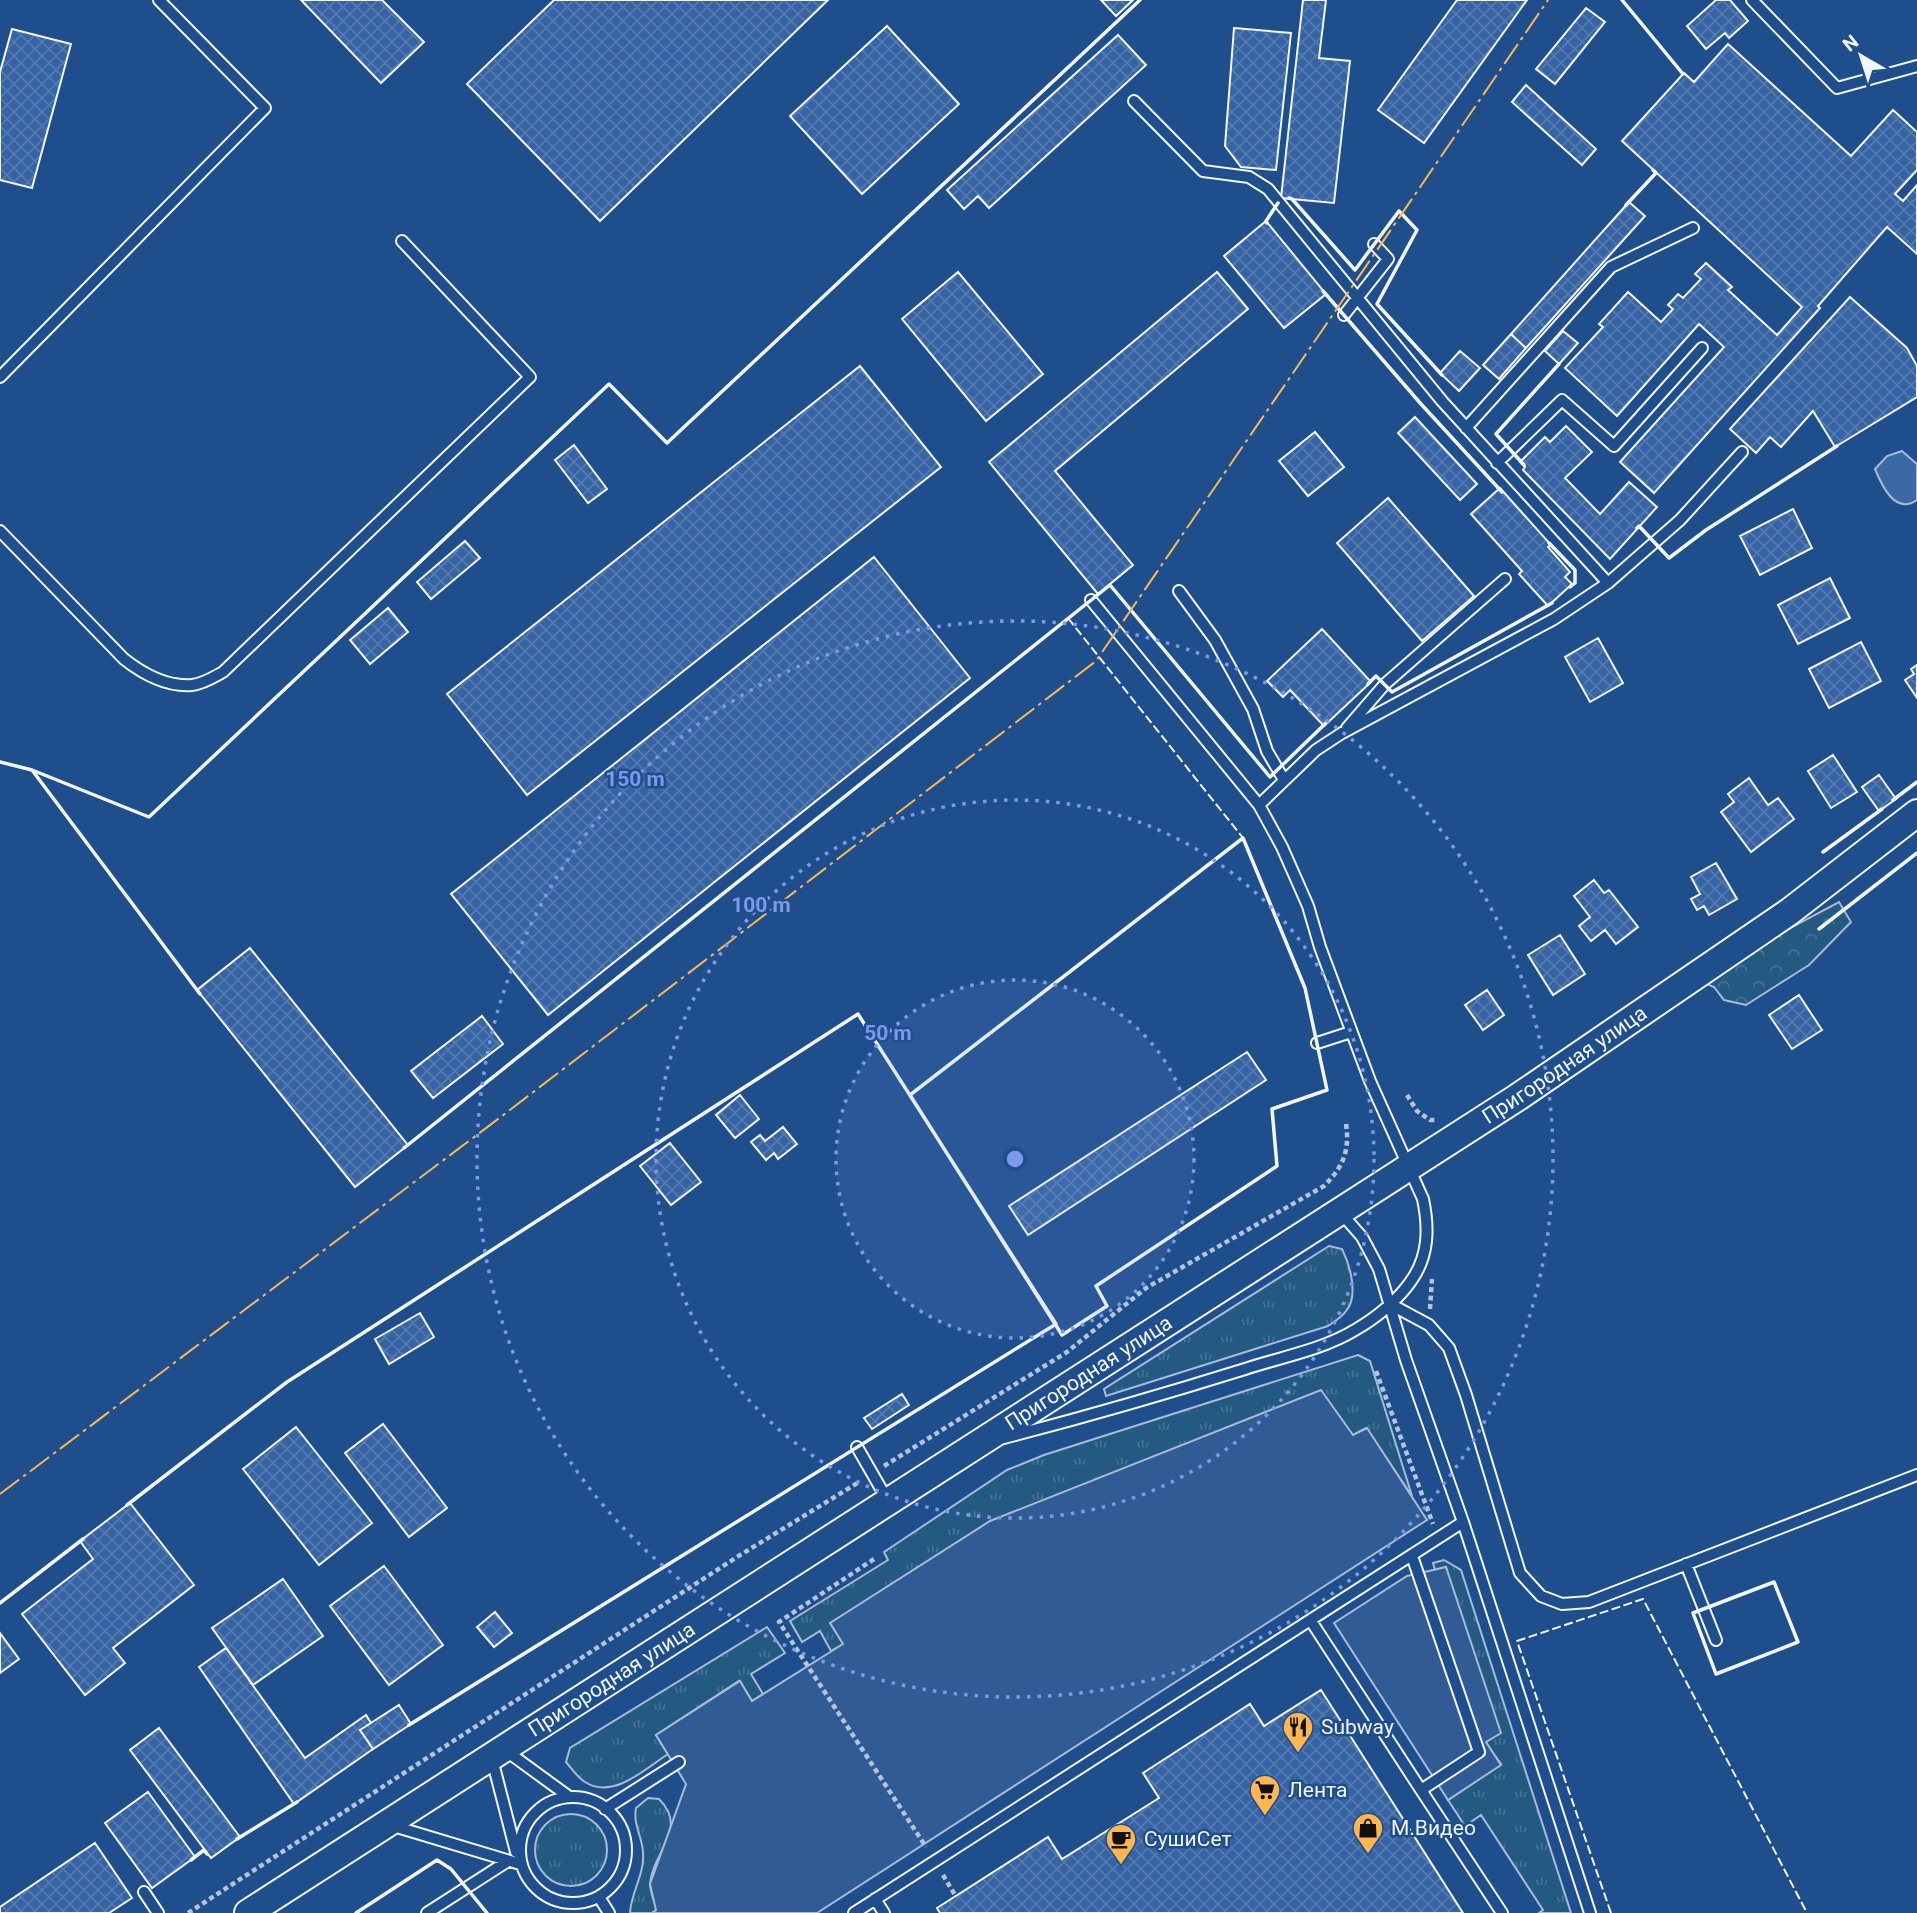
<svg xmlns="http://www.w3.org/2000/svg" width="1917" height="1913" viewBox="0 0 1917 1913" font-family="Roboto,sans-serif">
<defs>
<pattern id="grass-tufts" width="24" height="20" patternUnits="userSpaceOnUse" patternTransform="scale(1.75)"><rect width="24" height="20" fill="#245a82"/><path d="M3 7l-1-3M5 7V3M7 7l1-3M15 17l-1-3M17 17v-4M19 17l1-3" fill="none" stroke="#447295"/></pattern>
<pattern id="forest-crowns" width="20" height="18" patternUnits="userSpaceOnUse" patternTransform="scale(1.75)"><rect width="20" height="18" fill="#245a82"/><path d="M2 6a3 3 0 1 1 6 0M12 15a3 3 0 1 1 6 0" fill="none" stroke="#447295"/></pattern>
<pattern id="building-cross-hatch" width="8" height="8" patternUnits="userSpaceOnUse" patternTransform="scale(1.75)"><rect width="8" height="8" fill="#3563a3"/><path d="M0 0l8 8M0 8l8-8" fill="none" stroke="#537ab1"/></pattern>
</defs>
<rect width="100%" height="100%" fill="#1f4e8c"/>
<path fill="url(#grass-tufts)" stroke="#a8bbd7" stroke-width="2" d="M1329 1246 1342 1249C1350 1265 1359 1296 1346 1311 1342 1317 1334 1322 1328 1326L1106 1396 1104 1389Z
M1358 1355 1370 1361 1412 1496 1366 1428 1353 1435 831 1623 844 1644 831 1651 820 1631 802 1642 790 1621 888 1560 884 1552 1007 1470 1044 1455Z
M1444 1560 1461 1570 1571 1913H1539L1543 1910 1481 1815 1465 1826 1448 1800 1501 1764 1485 1742 1446 1567 1435 1570 1433 1563Z
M767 1627 785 1653 751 1674 763 1694 752 1701 739 1681 656 1735 668 1754C645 1769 613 1800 585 1782 578 1778 572 1769 566 1762L570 1748Z
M648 1798 659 1799C689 1829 653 1851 650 1884 650 1892 655 1903 657 1910L652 1913H630C631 1892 645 1874 643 1852 642 1836 633 1825 636 1808Z
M535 1850a36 36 0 1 1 72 0a36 36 0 1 1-72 0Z"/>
<path fill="url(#forest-crowns)" stroke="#a8bbd7" stroke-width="2" d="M1839 902 1851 922 1809 965 1746 1005 1724 1000 1714 987 1702 982 1792 927Z"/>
<path fill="#305b95" stroke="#a8bbd7" stroke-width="2" d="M1321 1390 1353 1435 1367 1428 1427 1520 817 1913H652L656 1910 650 1884 686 1784 656 1735 740 1681 752 1701 843 1644 830 1623 990 1521Z
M1446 1567 1501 1733 1486 1742 1501 1765 1448 1800 1334 1623 1407 1576Z"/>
<path fill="#3b69a3" stroke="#a8bbd7" stroke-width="2" d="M1902 451 1917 464V500C1895 515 1882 486 1875 469L1887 456Z"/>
<path fill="url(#building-cross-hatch)" stroke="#f2f6ff" stroke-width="2" d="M301 0H382L424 42 381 83Z
M554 0H828L600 221 467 84Z
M1101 0H1133L1116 16Z
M1303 0H1326L1319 58 1350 61 1334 203 1281 198Z
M1457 0H1527L1424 143 1378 110Z
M1716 0H1730L1748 21 1729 38 1725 33 1706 49 1687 26Z
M1586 8 1605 22 1555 84 1536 69Z
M887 26 959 104 862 194 790 116Z
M1234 28 1291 33 1276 170 1241 167 1225 146Z
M12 29 71 44 32 188 0 180V72Z
M1118 35 1146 65 989 208 978 196 964 209 947 190Z
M1728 44 1851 156 1893 110 1917 132V170L1895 194 1903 201 1917 185V254L1887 227 1818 306 1820 308 1654 493 1620 462 1724 347 1699 324 1617 416 1565 368 1603 327 1599 324 1628 292 1661 322 1673 309 1668 305 1678 294 1683 298 1701 279 1695 274 1706 263 1732 287 1728 290 1777 335 1802 307 1622 141 1684 73 1694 82Z
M1526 85 1596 149 1582 165 1512 102Z
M1629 202 1645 216 1526 348 1511 334Z
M1266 221 1326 294 1284 328 1224 256Z
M958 272 1043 374 986 421 902 319Z
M1217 272 1248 309 1055 471 1133 565 1098 594 989 462Z
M1850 297 1907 348 1917 366V397L1835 447 1813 411 1781 447 1770 437 1756 453 1730 429Z
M1563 331 1578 343 1559 364 1545 351Z
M1511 334 1526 348 1499 379 1483 365Z
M1460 351 1480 368 1459 391 1440 373Z
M860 366 941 467 527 795 447 694Z
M1415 417 1477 484 1460 500 1398 433Z
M1566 426 1592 452 1565 478 1600 514 1629 482 1657 507 1610 559 1523 470 1525 467 1520 462 1545 437 1550 442Z
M1315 432 1344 467 1308 496 1279 461Z
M574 445 607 489 588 503 555 460Z
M1500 488 1551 545 1548 547 1570 572 1565 577 1572 584 1548 606 1519 574 1522 571 1471 514Z
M1388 498 1474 596 1422 641 1337 543Z
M1793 509 1812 548 1760 575 1740 536Z
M465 541 480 558 431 599 417 582Z
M874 557 970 678 548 1015 451 894Z
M1830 578 1850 618 1798 644 1778 605Z
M388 608 408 632 370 664 350 640Z
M1322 629 1371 682 1324 726 1290 690 1283 697 1267 681Z
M1598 638 1623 683 1590 702 1565 657Z
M1861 642 1881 681 1829 708 1809 669Z
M1917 665V698L1905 680 1914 674 1911 669Z
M1833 755 1857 792 1831 808 1808 771Z
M1879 775 1896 799 1879 811 1862 787Z
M1749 778 1768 805 1778 798 1794 819 1751 852 1721 812 1734 802 1728 794Z
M1716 863 1737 899 1709 915 1704 906 1697 910 1691 899 1700 894 1691 877Z
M1594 880 1604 893 1609 890 1638 927 1616 944 1605 930 1591 941 1579 926 1590 917 1574 896Z
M1560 935 1585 974 1553 995 1528 955Z
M250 948 408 1145 355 1187 197 990Z
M1487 990 1504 1015 1483 1030 1465 1005Z
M1799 995 1822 1030 1792 1049 1769 1015Z
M482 1016 503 1044 433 1098 411 1071Z
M1247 1052 1266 1080 1028 1235 1009 1206Z
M740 1095 759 1119 735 1138 716 1115Z
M783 1127 797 1144 778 1159 774 1153 766 1160 751 1142 760 1135 765 1141Z
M670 1143 701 1182 671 1205 640 1166Z
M420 1313 434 1337 389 1364 375 1339Z
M902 1394 909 1405 872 1429 864 1418Z
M383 1424 447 1508 409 1537 345 1453Z
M296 1427 372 1523 319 1565 243 1469Z
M130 1503 194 1585 113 1648 125 1663 85 1695 22 1614 93 1559 80 1541Z
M384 1566 443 1645 389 1685 330 1606Z
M283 1579 323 1636 253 1685 212 1628Z
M495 1612 512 1633 494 1647 477 1627Z
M0 1633 19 1659 0 1673Z
M226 1648 305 1758 366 1715 371 1723 360 1730 373 1749 294 1804 199 1667Z
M1321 1690 1463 1913H940L937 1908 1048 1837 1062 1859 1159 1798 1143 1773 1250 1704 1264 1726Z
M399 1705 411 1724 373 1749 360 1730Z
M159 1728 240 1837 211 1858 130 1750Z
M148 1792 195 1857 152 1888 105 1823Z
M95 1843 132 1898 109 1913H0V1907Z"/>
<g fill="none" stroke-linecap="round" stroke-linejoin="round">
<g stroke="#f2f6ff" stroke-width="14">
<path id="service" d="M1752 0 1837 88 1917 66
M1134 101 1203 171 1249 177 1268 189 1442 401 1608 583
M1344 315 1388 259 1374 244
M0 377 265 108 159 0
M1466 428 1611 267 1693 228
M1497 463 1562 400 1614 446 1702 348
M0 531 124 659C143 674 167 687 192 685 203 684 214 677 223 672L530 377 402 241
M1179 591 1215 640 1253 709 1267 751 1284 780
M1347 728 1385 684 1505 579
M1259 805 1316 750 1342 733 1554 619 1608 583 1680 520 1742 452
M1317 1043 1351 1032
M1341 1213 1362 1237 1379 1269 1406 1360 1463 1522 1590 1913
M1390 1304 1429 1325 1449 1348 1466 1395 1520 1573 1541 1596 1562 1604 1589 1602 1917 1475
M1004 1438C1085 1417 1165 1394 1245 1369 1281 1357 1322 1350 1355 1330 1376 1318 1398 1300 1411 1281 1429 1256 1429 1228 1423 1199L1370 1081 1320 947 1308 906 1282 847 1259 805 1091 600
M857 1447 888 1501
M1686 1564 1716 1640
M1311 1621 1421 1790 1479 1752 1412 1556
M505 1750 568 1796
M492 1759 516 1852
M1421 1790 1502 1913
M520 1850a53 53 0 1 1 106 0a53 53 0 1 1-106 0Z
M605 1809 679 1762
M390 1825 520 1864
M144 1892 158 1913
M599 1897 609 1913
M875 1899 884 1913
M427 1913 508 1861
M854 1913 1463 1522"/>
</g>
<g stroke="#f2f6ff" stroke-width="30">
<g id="tertiary">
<path id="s1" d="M248 1913 1518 1097 1789 912 1917 813"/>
</g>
</g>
<path stroke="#b3c4dc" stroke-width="4.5" stroke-dasharray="5 3.5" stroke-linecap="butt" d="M1407 1095 1417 1111 1430 1120H1435
M1430 1309 1432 1279
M1376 1371 1433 1524
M884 1466 1067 1352 1146 1288 1324 1186C1343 1167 1350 1151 1346 1124
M874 1559 779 1622 926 1847
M943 1875 955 1895
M188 1913 737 1557 859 1482"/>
<use href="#service" stroke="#1f4e8c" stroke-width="10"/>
<use href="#tertiary" stroke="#1f4e8c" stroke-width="26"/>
<path stroke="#f2f6ff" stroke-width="2" stroke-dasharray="9 3.5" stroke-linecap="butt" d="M1068 618 1243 838
M1611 1913 1517 1641 1643 1599 1807 1913"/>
<path stroke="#f2f6ff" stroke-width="3.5" d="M1622 0 1683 74
M1289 198 1292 199 1355 270 1399 211 1417 230 1377 304 1442 375
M1626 205 1656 173 1653 170
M1267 223 1266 221 1278 203
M1323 291 1421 404 1502 492
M1524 465 1496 434 1559 364
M1637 528 1639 526 1669 558 1706 530 1837 446
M1549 543 1575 570V583L1570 587
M1368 684 1376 676 1392 692 1552 603
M0 762 32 770 149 817 609 384 667 443 1140 0
M32 770 200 994
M1893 800 1917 782
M1243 838 1305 988 1327 1090 1272 1109 1277 1166 1096 1286 1107 1306 1062 1335 910 1095Z
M1823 852 1882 809
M1819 929 1917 853
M404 1148 1110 585 1270 777 1327 722
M127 1505 287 1382 858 1014 1056 1324 409 1725
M1774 1582 1798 1642 1716 1674 1693 1613Z
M0 1603 83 1539
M237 1839 297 1802
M191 1860 204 1850 207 1854
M356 1913 437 1860 451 1869 487 1913"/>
<path stroke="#ffb74d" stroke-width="2" stroke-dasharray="24 5 3.5 5" stroke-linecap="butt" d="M0 1494 502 1116 1096 661 1548 0"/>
</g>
<circle cx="1015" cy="1159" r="179" fill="#7d9aea" fill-opacity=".12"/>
<g fill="none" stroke="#7d9aea" stroke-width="3.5" stroke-dasharray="3.5 7">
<circle cx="1015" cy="1159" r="179"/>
<circle cx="1015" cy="1159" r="359"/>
<circle cx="1015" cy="1159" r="538"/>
</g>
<defs>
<g id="restaurant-pin" transform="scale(1.575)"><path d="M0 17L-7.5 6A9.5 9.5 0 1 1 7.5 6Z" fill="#ffb74d" stroke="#1f4e8c"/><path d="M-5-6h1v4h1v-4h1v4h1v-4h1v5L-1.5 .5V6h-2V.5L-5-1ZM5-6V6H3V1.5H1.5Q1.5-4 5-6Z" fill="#111"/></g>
<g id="supermarket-pin" transform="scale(1.575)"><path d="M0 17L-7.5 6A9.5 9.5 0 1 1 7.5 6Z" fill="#ffb74d" stroke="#1f4e8c"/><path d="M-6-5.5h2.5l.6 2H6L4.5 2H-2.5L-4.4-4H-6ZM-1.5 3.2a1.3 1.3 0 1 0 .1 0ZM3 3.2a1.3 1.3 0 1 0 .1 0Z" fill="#111"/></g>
<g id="shop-pin" transform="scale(1.575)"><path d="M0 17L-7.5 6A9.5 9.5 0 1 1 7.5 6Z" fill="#ffb74d" stroke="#1f4e8c"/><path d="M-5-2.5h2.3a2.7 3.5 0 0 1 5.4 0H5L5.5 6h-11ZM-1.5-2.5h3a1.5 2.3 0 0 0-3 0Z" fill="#111"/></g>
<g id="cafe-pin" transform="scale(1.575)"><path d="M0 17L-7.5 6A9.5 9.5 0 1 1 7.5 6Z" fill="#ffb74d" stroke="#1f4e8c"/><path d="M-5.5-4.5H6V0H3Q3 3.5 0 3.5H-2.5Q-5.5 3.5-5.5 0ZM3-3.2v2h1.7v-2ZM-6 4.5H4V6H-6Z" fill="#111"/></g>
</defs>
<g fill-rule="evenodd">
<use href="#restaurant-pin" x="1298" y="1727"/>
<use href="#supermarket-pin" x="1265" y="1790"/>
<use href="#shop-pin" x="1368" y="1828"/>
<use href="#cafe-pin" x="1121" y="1839"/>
</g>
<g text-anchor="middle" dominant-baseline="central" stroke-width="5" stroke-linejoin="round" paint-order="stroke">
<g font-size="21" fill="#f2f6ff" stroke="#1f4e8c">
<text stroke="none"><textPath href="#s1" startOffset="1566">Пригородная улица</textPath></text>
<text stroke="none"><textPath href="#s1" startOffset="999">Пригородная улица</textPath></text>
<text stroke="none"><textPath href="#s1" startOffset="432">Пригородная улица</textPath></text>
</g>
<g font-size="21" fill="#f2f6ff" stroke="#1f4e8c" text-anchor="start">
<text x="1321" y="1727">Subway</text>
<text x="1288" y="1790">Лента</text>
<text x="1391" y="1828">М.Видео</text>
<text x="1144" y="1839">СушиСет</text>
</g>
</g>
<circle cx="1015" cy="1159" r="10" fill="#7d9aea" stroke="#1f4e8c" stroke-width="3.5"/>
<g font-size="21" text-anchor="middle" font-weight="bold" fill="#7d9aea" stroke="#1f4e8c" stroke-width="5" stroke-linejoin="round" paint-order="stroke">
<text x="635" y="786">150 m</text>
<text x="761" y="912">100 m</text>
<text x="888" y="1040">50 m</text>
</g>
<g transform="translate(1861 56) rotate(321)" stroke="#1f4e8c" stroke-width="5" paint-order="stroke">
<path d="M0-5L12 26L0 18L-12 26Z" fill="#f2f6ff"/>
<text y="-10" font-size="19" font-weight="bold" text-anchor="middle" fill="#f2f6ff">N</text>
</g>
</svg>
